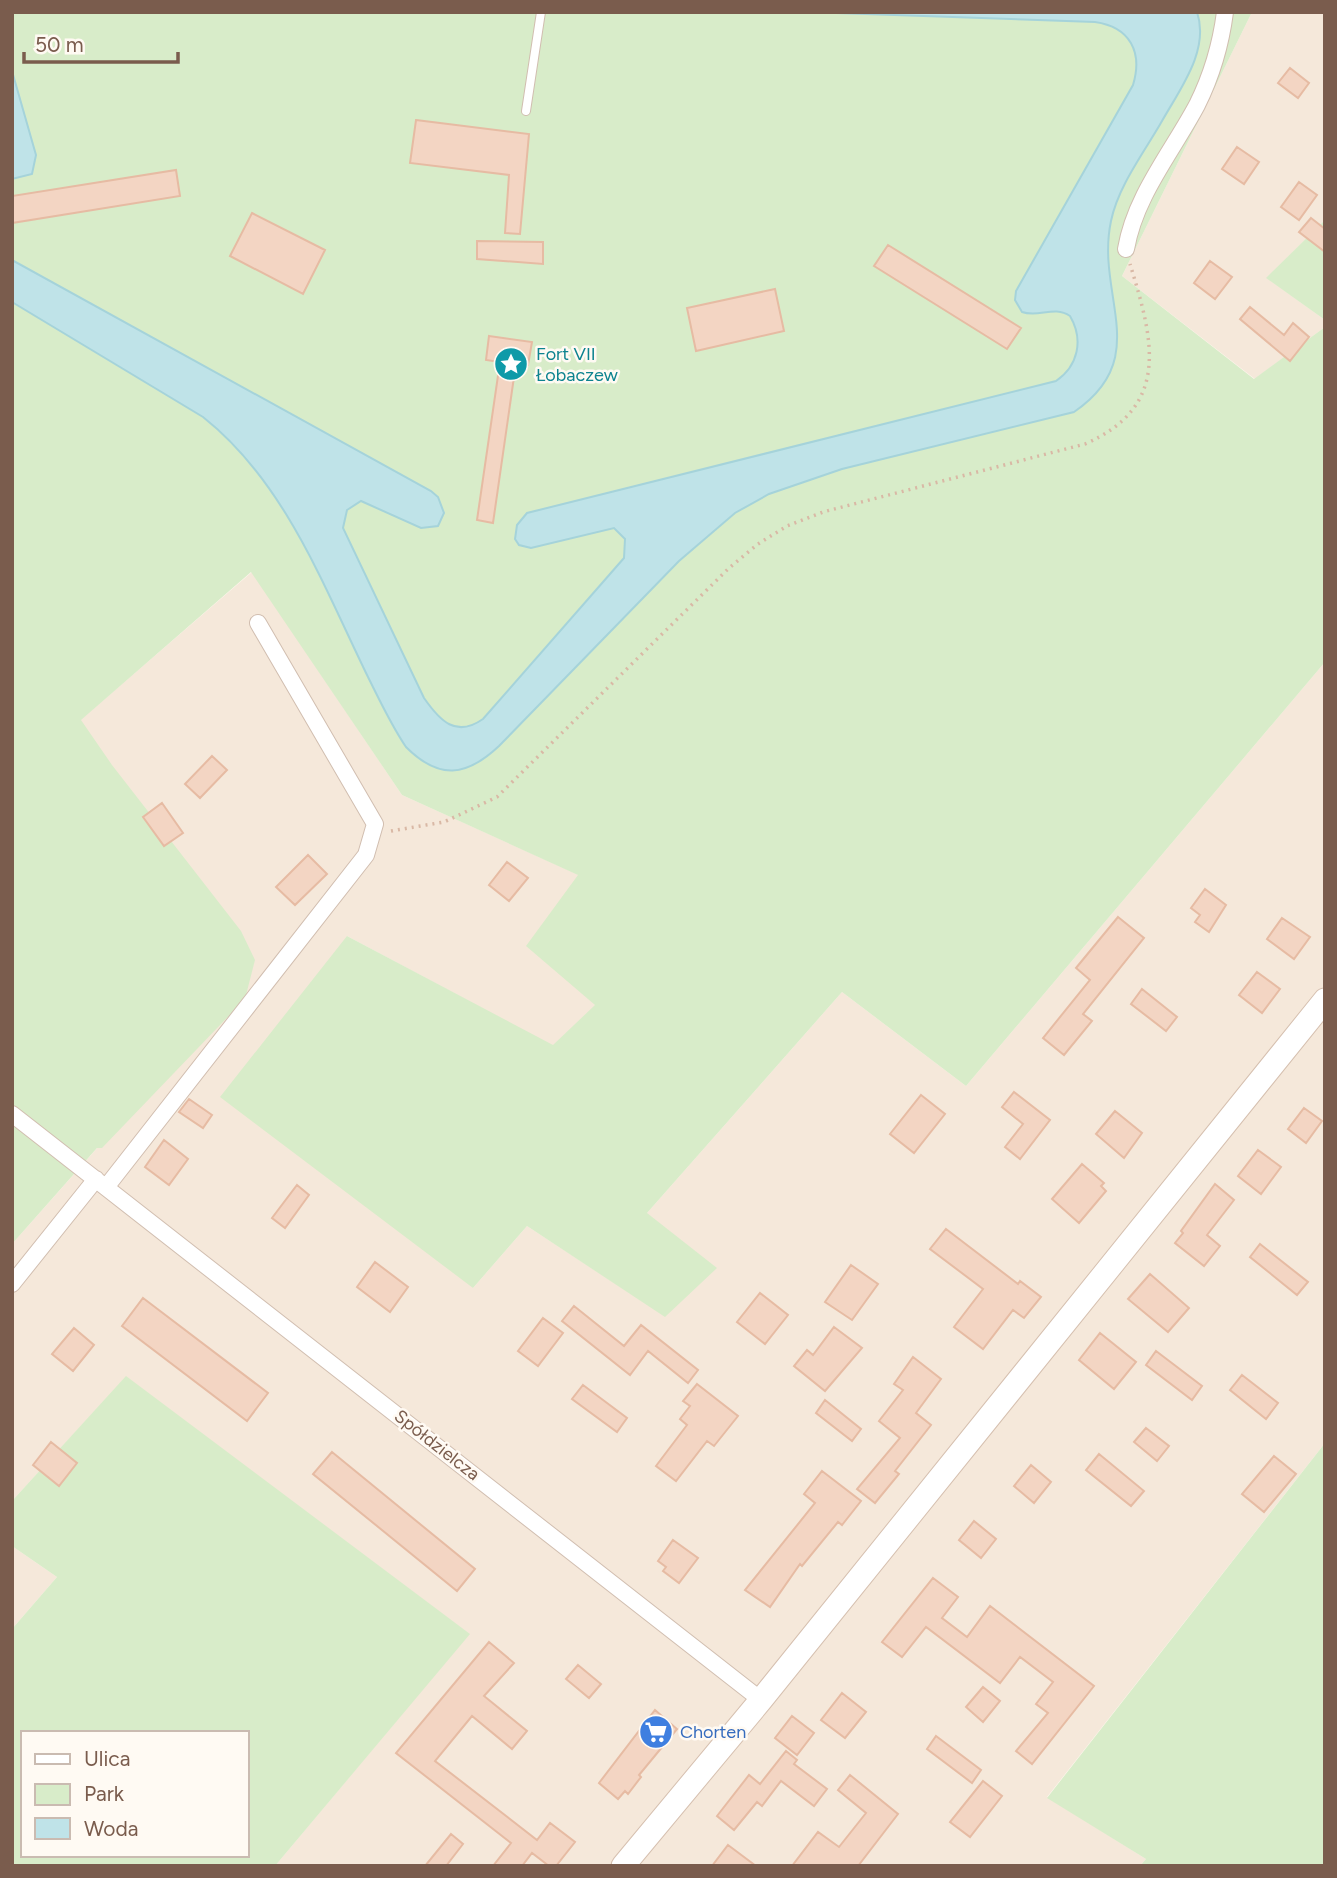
<svg xmlns="http://www.w3.org/2000/svg" width="1337" height="1878" viewBox="0 0 1337 1878" font-family="Figtree,sans-serif">
<rect width="100%" height="100%" fill="#fdf6ec"/>
<path fill="#f5e8da" d="M1252 12H1325V220L1267 278 1325 320V327L1255 379 1122 276Z
M252 572 402 795 579 875 595 1006 553 1046 347 936 473 1288 527 1226 665 1316 647 1213 842 992 966 1086 1325 662V1443L1047 1797 1146 1859 1140 1866H275L469 1634 126 1377 12 1501V1244L234 994 49 747Z
M12 1546 57 1577 12 1629Z"/>
<path fill="#d8ecc9" fill-rule="evenodd" d="M12 12H1252L1122 276 1254 379 1325 327V662L966 1086 842 992 647 1213 717 1268 665 1317 527 1226 473 1288 220 1097 347 936 553 1045 595 1005 526 946 578 875 402 795 251 572 81 720 112 765 241 931 255 960 245 999 102 1148H97L12 1244Z
M1325 220V320L1266 278Z
M126 1376 470 1634 275 1866H12V1629L57 1577 12 1546V1501ZM23 1733H247V1855H23Z
M1325 1443V1866H1140L1146 1859 1047 1798Z"/>
<path fill="#bfe3e8" stroke="#a5d3da" stroke-width="2" d="M807 12H1197C1210 50 1180 89 1162 121 1145 151 1118 186 1111 221 1095 296 1154 357 1074 412L842 469 769 494 735 513 679 561 499 746C466 777 439 780 406 747 391 725 380 701 368 677 323 585 285 482 203 417L12 302V260L431 491 438 497 444 513 438 526 421 528 361 501 347 510 343 528 424 698C440 721 456 738 483 719L624 558 625 539 614 528 531 548 519 545 515 539 517 525 527 513 1056 381C1078 366 1084 340 1070 316 1054 305 1039 318 1022 312L1015 300 1016 291 1133 85C1143 52 1130 27 1095 22Z
M12 71 36 155 32 174 12 179Z"/>
<path fill="#f3d5c3" stroke="#e6bba3" stroke-width="2" d="M1290 68 1309 83 1298 98 1278 83Z
M416 120 529 134 520 234 505 233 509 175 410 163Z
M1237 147 1259 162 1244 184 1222 169Z
M176 170 180 196 12 223V196Z
M1299 182 1317 195 1299 220 1281 207Z
M252 213 325 250 303 294 230 256Z
M1311 218 1325 229V252L1299 232Z
M477 241 543 242V264L477 259Z
M888 245 1021 328 1007 349 874 266Z
M1210 261 1232 277 1215 299 1194 283Z
M775 289 784 331 696 351 687 308Z
M1250 307 1284 335 1293 323 1309 337 1290 361 1240 319Z
M489 336 532 342 528 365 516 363 493 523 477 520 500 362 486 360Z
M212 756 227 770 200 798 185 784Z
M162 803 183 833 164 846 143 817Z
M308 855 327 874 295 905 276 887Z
M507 862 528 878 509 901 489 885Z
M1205 889 1226 905 1209 932 1195 922 1200 915 1191 908Z
M1118 917 1144 938 1083 1014 1092 1021 1064 1055 1043 1038 1090 980 1076 968Z
M1282 918 1310 937 1294 959 1267 939Z
M1257 972 1280 989 1262 1013 1239 995Z
M1142 989 1177 1017 1166 1031 1131 1004Z
M1014 1092 1050 1120 1020 1159 1005 1147 1023 1124 1002 1107Z
M921 1095 945 1114 914 1153 890 1134Z
M189 1099 212 1115 203 1128 179 1112Z
M1304 1108 1322 1121 1306 1143 1288 1129Z
M1115 1111 1142 1133 1124 1158 1096 1134Z
M164 1140 188 1159 169 1185 145 1167Z
M1258 1150 1281 1167 1261 1194 1238 1176Z
M1082 1164 1104 1183 1101 1186 1106 1191 1079 1223 1052 1199Z
M1215 1184 1234 1200 1207 1235 1220 1246 1204 1266 1175 1243 1183 1233 1181 1231Z
M297 1185 309 1195 285 1228 272 1218Z
M946 1229 1018 1284 1020 1281 1041 1297 1024 1318 1013 1310 983 1349 954 1327 983 1289 930 1249Z
M1260 1244 1308 1282 1297 1295 1250 1257Z
M375 1262 408 1287 390 1312 357 1287Z
M851 1265 878 1284 852 1320 825 1302Z
M1150 1274 1189 1308 1168 1332 1128 1299Z
M760 1293 788 1315 765 1344 737 1322Z
M143 1298 268 1393 247 1421 122 1326Z
M574 1306 624 1346 641 1325 698 1370 688 1383 648 1351 630 1375 562 1321Z
M543 1318 563 1333 538 1366 518 1351Z
M834 1327 862 1348 825 1391 794 1366 807 1350 813 1355Z
M74 1328 94 1345 73 1371 52 1354Z
M1100 1333 1136 1362 1114 1389 1079 1360Z
M1156 1351 1202 1386 1192 1400 1146 1365Z
M913 1357 941 1379 916 1413 931 1425 895 1471 899 1474 875 1503 857 1489 900 1438 879 1421 903 1390 894 1384Z
M1242 1375 1278 1403 1266 1419 1230 1390Z
M697 1384 738 1416 714 1446 707 1441 676 1481 656 1466 687 1425 680 1419 690 1406 683 1401Z
M583 1385 627 1418 617 1432 572 1399Z
M825 1400 861 1429 852 1441 816 1413Z
M1146 1428 1169 1446 1157 1461 1134 1442Z
M51 1442 77 1463 59 1486 33 1465Z
M332 1452 475 1569 457 1591 313 1474Z
M1099 1454 1144 1491 1131 1506 1086 1470Z
M1274 1456 1296 1474 1264 1512 1242 1494Z
M1031 1465 1051 1482 1034 1503 1014 1486Z
M822 1471 861 1501 842 1525 838 1522 802 1566 800 1564 770 1607 745 1590 815 1503 804 1494Z
M974 1521 996 1539 981 1558 959 1540Z
M673 1540 698 1558 679 1583 663 1571 666 1567 658 1561Z
M933 1578 958 1597 942 1618 967 1637 990 1606 1094 1686 1032 1764 1016 1751 1048 1713 1036 1704 1053 1682 1020 1657 1000 1683 926 1627 902 1657 882 1642Z
M489 1642 514 1663 484 1696 527 1731 512 1749 472 1716 435 1761 537 1840 550 1823 575 1842 556 1866H549L532 1853 522 1866H493L511 1843 396 1753Z
M578 1665 601 1684 589 1698 566 1679Z
M983 1687 1000 1701 983 1722 966 1707Z
M842 1693 866 1712 845 1738 821 1720Z
M655 1710 677 1729 639 1775 641 1777 628 1794 625 1791 618 1799 599 1783Z
M792 1716 814 1733 797 1755 775 1738Z
M936 1736 981 1770 972 1783 927 1749Z
M786 1751 797 1760 794 1764 827 1789 814 1806 781 1781 762 1806 757 1802 734 1830 717 1816 749 1775 760 1784Z
M850 1775 898 1814 858 1866H792L818 1832 839 1847 866 1813 838 1790Z
M983 1781 1002 1796 970 1837 950 1822Z
M451 1834 463 1844 446 1866H425Z
M728 1845 756 1866H712Z"/>
<g fill="none" stroke-linecap="round" stroke-linejoin="round">
<g stroke="#d1beb0" stroke-width="10">
<path id="lane" d="M526 111 541 12"/>
</g>
<g stroke="#d1beb0" stroke-width="18">
<path id="street" d="M1126 249C1135 196 1172 152 1197 105 1211 77 1221 43 1225 12
M12 1114 761 1700
M107 1186 366 855 375 824 258 623
M12 1284 96 1179"/>
</g>
<g stroke="#d6c0b0" stroke-width="25">
<path id="secondary" d="M623 1866 761 1700 1325 1000"/>
</g>
<path stroke="#d9b8a5" stroke-width="3.5" stroke-dasharray="2 5" stroke-linecap="butt" d="M391 831 444 822 497 797 729 568 758 544 787 526 823 512 1085 444C1172 406 1153 339 1130 264"/>
<use href="#lane" stroke="#fff" stroke-width="8"/>
<use href="#street" stroke="#fff" stroke-width="16"/>
<use href="#secondary" stroke="#fff" stroke-width="23"/>
</g>
<defs>
<g id="sight-disc" transform="scale(1.75)"><circle r="9.5" fill="#0f9aa8" stroke="#fffaf3"/><path d="M0-6L1.8-2.2L6-1.7L2.9 1.2L3.7 5.4L0 3.3L-3.7 5.4L-2.9 1.2L-6-1.7L-1.8-2.2Z" fill="#fff"/></g>
<g id="supermarket-disc" transform="scale(1.75)"><circle r="9.5" fill="#3f7fe0" stroke="#fffaf3"/><path d="M-6-5.5h2.5l.6 2H6L4.5 2H-2.5L-4.4-4H-6ZM-1.5 3.2a1.3 1.3 0 1 0 .1 0ZM3 3.2a1.3 1.3 0 1 0 .1 0Z" fill="#fff"/></g>
</defs>
<g fill-rule="evenodd">
<use href="#sight-disc" x="511" y="364"/>
<use href="#supermarket-disc" x="656" y="1732"/>
</g>
<g text-anchor="middle" dominant-baseline="central" stroke-width="5" stroke-linejoin="round" paint-order="stroke">
<g font-size="18" fill="#0d838f" stroke="#fffaf3" text-anchor="start">
<text x="536" y="354">Fort VII<tspan x="536" dy="21">Łobaczew</tspan></text>
</g>
<g font-size="18" fill="#7a5c4d" stroke="#fffaf3">
<text transform="translate(437 1445) rotate(38)">Spółdzielcza</text>
</g>
<g font-size="18" fill="#366cbe" stroke="#fffaf3" text-anchor="start">
<text x="680" y="1732">Chorten</text>
</g>
</g>
<rect width="1337" height="1878" fill="none" stroke="#7a5c4d" stroke-width="28"/>
<rect x="21" y="1731" width="228" height="126" fill="#fffaf3" stroke="#cabbb1" stroke-width="2"/>
<rect x="35" y="1754" width="35" height="10" fill="#ffffff" stroke="#cabbb1" stroke-width="2"/>
<text x="84" y="1766" font-size="21" fill="#7a5c4d">Ulica</text>
<rect x="35" y="1784" width="35" height="21" fill="#d8ecc9" stroke="#cabbb1" stroke-width="2"/>
<text x="84" y="1801" font-size="21" fill="#7a5c4d">Park</text>
<rect x="35" y="1818" width="35" height="21" fill="#bfe3e8" stroke="#cabbb1" stroke-width="2"/>
<text x="84" y="1836" font-size="21" fill="#7a5c4d">Woda</text>
<path d="M24 52v10h154v-10" fill="none" stroke="#7a5c4d" stroke-width="3.5"/>
<text x="35" y="52" font-size="21" fill="#7a5c4d" stroke="#fffaf3" stroke-width="5" paint-order="stroke">50 m</text>
</svg>
